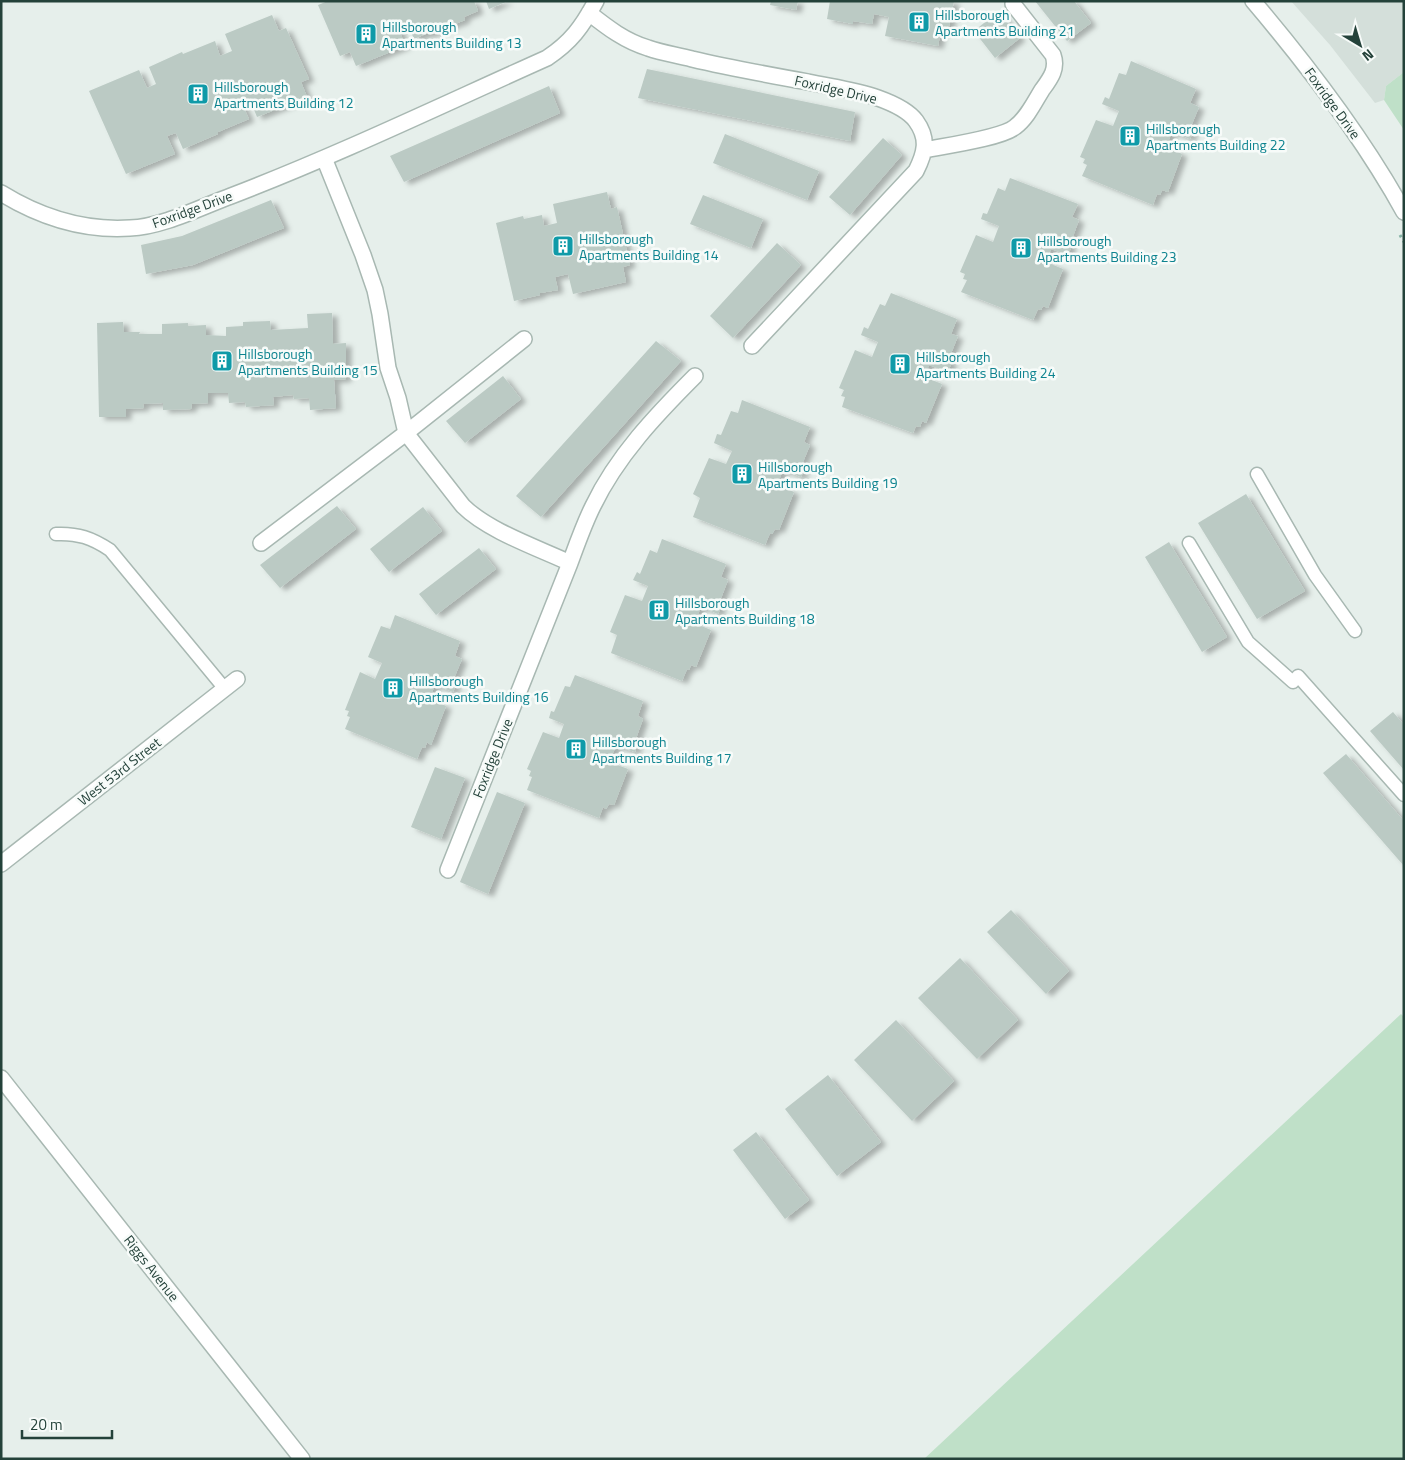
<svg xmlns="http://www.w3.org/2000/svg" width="1405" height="1460" viewBox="0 0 1405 1460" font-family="'Titillium Web',sans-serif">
<defs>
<filter id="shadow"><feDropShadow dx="5.5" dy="3" stdDeviation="2.5" flood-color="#0004"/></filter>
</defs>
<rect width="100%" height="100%" fill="#e6efeb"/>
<path fill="#d4dfda" d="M1291 1H1404V72L1386 86 1384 100 1375 103 1330 45Z"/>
<path fill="#bfe0c8" d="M1404 72V130L1384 100 1386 86Z
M1401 1014 1404 1017V1459H924Z"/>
<path fill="#bbcac4" filter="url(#shadow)" d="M328 1H474L478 11 464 17 465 20 428 35V33L414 39 408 25 399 29 405 46 356 66 350 52 340 56 318 5Z
M486 1H508L489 9Z
M771 1H798L796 10 770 5Z
M830 1H954L948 32 941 30 938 46 885 36 889 17 874 14 872 24 853 21V24L827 19Z
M1035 1H1074L1091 23 1067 41Z
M999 11 1020 38 995 58 974 31Z
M272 15 279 31 286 28 309 79 301 82 307 97 257 117 250 100 242 104 249 119 218 132V134L183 149 176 133 167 136 175 154 126 174 89 91 139 70 147 88 156 84 149 67 182 52 183 54 215 41 220 56 232 51 225 34Z
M1131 61 1196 89 1190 103 1199 107 1189 131 1193 133 1190 139 1172 132 1166 147 1182 154 1168 192 1162 190 1160 195 1157 194 1153 205 1082 176 1087 165 1083 163 1085 159 1080 157 1096 120 1113 126 1119 111 1102 104 1105 97 1109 99 1119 73 1126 75Z
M647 69 855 112 850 141 638 98Z
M549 86 560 113 404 182 390 156Z
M725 134 819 171 807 200 713 163Z
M883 138 902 155 850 215 829 197Z
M1010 178 1078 204 1072 217 1079 220 1069 247 1071 248 1068 255 1051 249 1046 262 1063 269 1048 308 1043 306 1041 310 1038 309 1033 320 961 292 967 280 963 279 965 274 960 272 976 235 993 242 999 226 981 219 983 213 987 214 998 188 1005 191Z
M607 192 611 209 617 207 630 265 623 267 626 282 573 294 568 274 555 277 558 290 540 293V295L514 301 496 223 523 216 524 219 542 215 544 226 557 223 553 204Z
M703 195 763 219 751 248 690 224Z
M271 200 284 228 193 265 146 274 141 245 182 236Z
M777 243 801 265 733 338 710 316Z
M891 293 957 319 951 334 958 336 948 361 952 362 948 372 929 365 924 377 942 384 926 423 922 421 920 427 916 426 913 433 842 407 845 397 841 396 844 390 839 388 855 350 872 357 878 342 861 335 864 327 868 329 880 304 885 306Z
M332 313 333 344 346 343V379L334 380 336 408 310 410 309 398 294 399 293 395 273 397 274 405 246 407 245 402 229 403 228 393H208V403L192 404 191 409 163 410V403L143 404 144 408 126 409V417H99L97 323 123 322 124 332H140L139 334H162V324L188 323V326L206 325V335L226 336V327L243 326V322L270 321 271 330 308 328 307 314Z
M656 341 681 361 541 517 516 496Z
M503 376 521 399 465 443 446 421Z
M742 400 810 427 804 442 810 445 800 469 804 471 801 477 783 470 777 485 794 492 779 530 775 529 772 534 770 533 765 545 693 517 700 498 693 494 709 458 726 464 732 451 714 443 717 434 721 435 731 411 738 413Z
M1246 494 1305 591 1257 619 1198 523Z
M337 506 356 529 280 588 260 565Z
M423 507 442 531 389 572 370 549Z
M662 539 726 564 721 577 728 580 718 606 721 607 718 614 701 607 694 623 711 630 696 667 691 665 689 670 687 669 682 681 611 653 617 635 610 632 625 595 642 601 648 586 633 580 637 572 640 574 650 550 657 553Z
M1169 542 1227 637 1202 652 1145 557Z
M479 548 496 569 436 615 419 594Z
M395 615 460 641 455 656 462 659 452 683 456 685 453 692 435 685 429 699 446 706 431 745 427 742 425 748 422 747 417 759 345 729 350 717 347 716 349 711 345 710 360 672 375 679 382 663 368 657 381 626 390 629Z
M575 675 643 701 638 716 643 719 634 744 637 745 635 752 616 746 609 762 628 769 614 805 609 804 606 809 603 807 599 818 527 790 532 777 529 776 531 771 527 769 543 732 559 738 564 724 549 718 551 711 554 712 565 686 570 687Z
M1393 712 1404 725V770L1370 731Z
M1346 754 1404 821V866L1323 773Z
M435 767 465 778 441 839 411 827Z
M497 792 525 803 488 894 460 882Z
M1011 910 1069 971 1046 994 987 932Z
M960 958 1018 1020 977 1059 918 998Z
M896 1020 954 1081 912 1121 854 1060Z
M828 1075 881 1142 837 1176 785 1109Z
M756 1132 809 1200 785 1219 733 1150Z"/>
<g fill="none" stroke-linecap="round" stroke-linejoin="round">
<g stroke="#a8b8b2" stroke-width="15">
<path id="lane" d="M1257 474 1315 575 1355 631
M56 534C78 533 92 538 110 550L225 689
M1189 543 1248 642 1293 682
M1298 676 1404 795"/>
</g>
<g stroke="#a8b8b2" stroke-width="18">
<path id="street" d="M1253 1C1309 67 1362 136 1404 212
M589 13C608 28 625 41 648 48 662 53 677 55 692 59 730 68 769 75 808 82 831 87 856 90 878 98 892 103 908 110 916 121 929 139 925 153 916 171L752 346
M925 150C944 146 1002 138 1015 127 1027 118 1034 103 1042 90 1050 79 1058 69 1053 55L1013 4
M324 158 363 255 375 290 380 314 388 368 398 398 406 433 463 506C488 531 538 548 570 563L448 870
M1 193C40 217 84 231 130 228 162 227 201 207 231 196 338 155 442 105 547 58 571 42 582 27 596 1
M261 543 406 433 524 339
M570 563C577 544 584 524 593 506 617 456 656 415 695 376
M1 864 237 679
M1 1078 302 1459"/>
</g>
<path stroke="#86b3a5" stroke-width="3" stroke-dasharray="2.5 4" stroke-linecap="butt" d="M1400 235 1404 242"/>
<use href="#lane" stroke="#fff" stroke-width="12"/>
<use href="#street" stroke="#fff" stroke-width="15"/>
</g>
<defs>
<g id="building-square" transform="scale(1.125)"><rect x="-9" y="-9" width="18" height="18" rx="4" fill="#0f9aa8" stroke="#f7fbf9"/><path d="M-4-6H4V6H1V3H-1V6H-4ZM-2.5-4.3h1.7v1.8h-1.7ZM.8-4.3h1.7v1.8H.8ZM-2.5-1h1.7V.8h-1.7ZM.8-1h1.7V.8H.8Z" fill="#fff"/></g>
</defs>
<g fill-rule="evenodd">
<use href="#building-square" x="919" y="22"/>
<use href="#building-square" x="366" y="34"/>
<use href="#building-square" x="198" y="94"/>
<use href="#building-square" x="1130" y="136"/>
<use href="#building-square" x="563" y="246"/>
<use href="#building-square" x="1021" y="248"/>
<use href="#building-square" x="222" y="361"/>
<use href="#building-square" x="900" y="364"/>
<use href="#building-square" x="742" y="474"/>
<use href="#building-square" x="659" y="610"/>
<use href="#building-square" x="393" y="688"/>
<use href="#building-square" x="576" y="749"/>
</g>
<g text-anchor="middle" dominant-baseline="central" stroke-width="5" stroke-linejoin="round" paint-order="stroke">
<g font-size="14" fill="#0d838f" stroke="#f7fbf9" text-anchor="start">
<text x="935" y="14">Hillsborough<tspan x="935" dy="16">Apartments Building 21</tspan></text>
<text x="382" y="26">Hillsborough<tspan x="382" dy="16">Apartments Building 13</tspan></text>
<text x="214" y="86">Hillsborough<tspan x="214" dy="16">Apartments Building 12</tspan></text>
<text x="1146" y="128">Hillsborough<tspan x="1146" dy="16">Apartments Building 22</tspan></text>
<text x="579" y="238">Hillsborough<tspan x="579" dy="16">Apartments Building 14</tspan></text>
<text x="1037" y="240">Hillsborough<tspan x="1037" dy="16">Apartments Building 23</tspan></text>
<text x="238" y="353">Hillsborough<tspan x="238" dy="16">Apartments Building 15</tspan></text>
<text x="916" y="356">Hillsborough<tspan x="916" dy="16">Apartments Building 24</tspan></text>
<text x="758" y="466">Hillsborough<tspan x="758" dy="16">Apartments Building 19</tspan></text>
<text x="675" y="602">Hillsborough<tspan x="675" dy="16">Apartments Building 18</tspan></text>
<text x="409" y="680">Hillsborough<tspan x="409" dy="16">Apartments Building 16</tspan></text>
<text x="592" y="741">Hillsborough<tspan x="592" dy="16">Apartments Building 17</tspan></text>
</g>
<g font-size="14" fill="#24423a" stroke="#f7fbf9">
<text transform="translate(836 89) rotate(13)">Foxridge Drive</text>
<text transform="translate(1333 103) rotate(54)">Foxridge Drive</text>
<text transform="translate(192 209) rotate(-20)">Foxridge Drive</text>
<text transform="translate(492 758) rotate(-68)">Foxridge Drive</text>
<text transform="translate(119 771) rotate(-38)">West 53rd Street</text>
<text transform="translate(152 1268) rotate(52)">Riggs Avenue</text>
</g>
</g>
<rect width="1405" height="1460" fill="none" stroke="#24423a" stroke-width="5"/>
<g transform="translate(1360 45) rotate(142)" stroke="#f7fbf9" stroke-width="4" paint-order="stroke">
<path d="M0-4L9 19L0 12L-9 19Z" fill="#24423a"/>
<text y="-8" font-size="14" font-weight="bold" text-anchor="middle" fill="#24423a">N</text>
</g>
<path d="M22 1430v8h90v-8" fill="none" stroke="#24423a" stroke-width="2.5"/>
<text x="30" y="1430" font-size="15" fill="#24423a" stroke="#f7fbf9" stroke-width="4" paint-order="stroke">20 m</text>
</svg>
